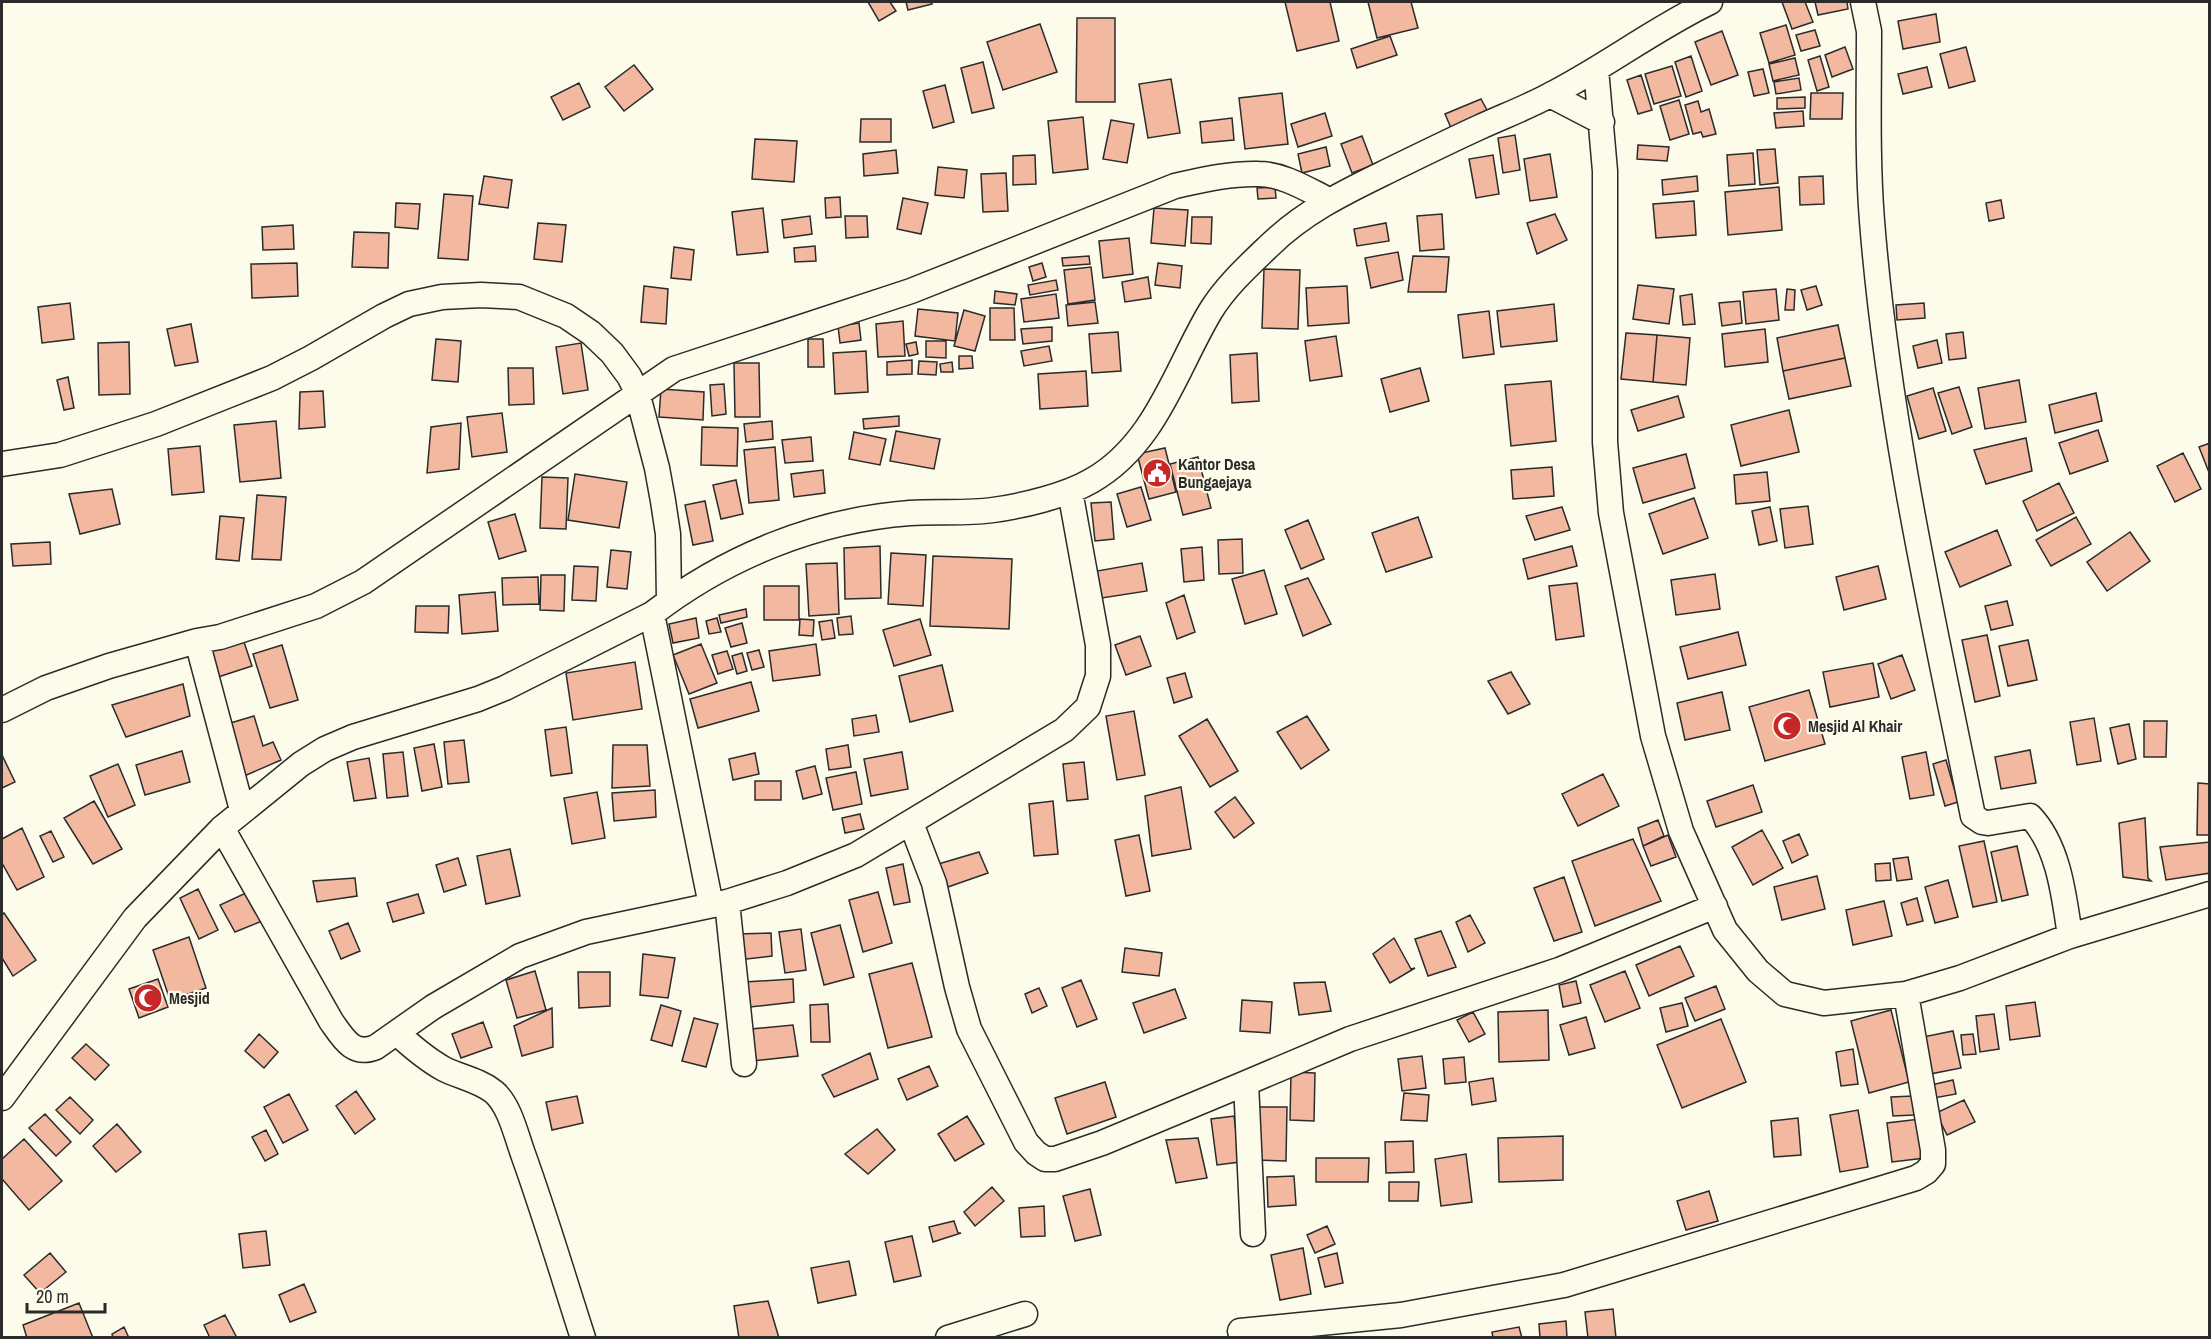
<svg xmlns="http://www.w3.org/2000/svg" width="2211" height="1339" viewBox="0 0 2211 1339" font-family="'Archivo Narrow',sans-serif">
<rect width="100%" height="100%" fill="#fdfbea"/>
<path fill="#f2b8a0" stroke="#2b2b2b" stroke-width="1.5" d="M868 2H890L896 11 879 21Z
M906 2H931L932 4 908 10Z
M1285 2H1330L1339 41 1297 51Z
M1368 2H1411L1418 28 1377 38Z
M1782 2H1805L1813 22 1792 29Z
M1815 2H1847L1848 9 1818 15Z
M1936 14 1940 42 1903 49 1898 21Z
M1077 18H1115V102H1076Z
M1040 24 1057 72 1003 90 987 42Z
M1786 25 1795 55 1769 63 1760 33Z
M1815 30 1820 46 1801 51 1796 35Z
M1722 31 1738 75 1711 85 1695 42Z
M1390 36 1397 55 1357 68 1351 49Z
M1845 47 1853 69 1832 77 1825 55Z
M1966 47 1975 81 1949 88 1940 54Z
M1691 56 1702 91 1686 97 1675 62Z
M1820 56 1829 87 1817 91 1808 60Z
M1795 58 1799 75 1773 81 1769 64Z
M983 62 994 108 972 113 961 68Z
M634 65 653 89 624 111 605 87Z
M1672 66 1681 96 1654 104 1645 74Z
M1927 67 1932 87 1903 94 1898 74Z
M1763 69 1769 93 1754 96 1748 72Z
M1641 75 1652 110 1638 114 1627 80Z
M1799 78 1801 90 1776 94 1774 82Z
M1171 79 1180 133 1148 138 1139 84Z
M579 83 590 107 563 120 551 97Z
M945 85 954 122 933 128 923 91Z
M1282 93 1288 144 1245 149 1239 98Z
M1811 93H1843L1842 119H1810Z
M1805 97V108L1777 109V98Z
M1481 99 1488 112 1451 128 1445 114Z
M1679 100 1689 134 1670 140 1660 106Z
M1698 101 1701 112 1709 109 1716 134 1703 137 1701 132 1693 134 1685 105Z
M1803 111 1804 126 1776 128 1774 113Z
M1325 113 1332 136 1298 147 1291 124Z
M1083 117 1088 169 1053 173 1048 121Z
M1232 118 1234 140 1202 143 1200 122Z
M861 119H891V142H860Z
M1111 120 1134 124 1127 163 1103 159Z
M1515 135 1520 170 1503 173 1498 138Z
M1362 136 1373 165 1352 173 1341 144Z
M755 139 797 141 794 182 752 179Z
M1638 145 1669 147 1667 161 1637 159Z
M1326 147 1330 166 1302 173 1298 154Z
M1775 149 1778 183 1760 185 1757 150Z
M896 150 898 173 864 176 863 154Z
M1753 153 1755 184 1729 186 1727 155Z
M1550 154 1557 197 1530 201 1524 159Z
M1035 155 1036 184 1013 185V156Z
M1493 155 1499 194 1476 198 1469 159Z
M938 167 967 170 964 198 935 195Z
M1006 173 1008 211 983 212 981 174Z
M484 176 512 180 508 208 479 204Z
M1697 176 1698 191 1663 195 1662 180Z
M1823 176 1824 204 1800 205 1799 177Z
M1275 187 1276 198 1258 199 1257 188Z
M1779 187 1782 230 1728 235 1725 192Z
M444 194 473 196 468 260 438 258Z
M840 197 841 217 826 218 825 198Z
M903 198 928 203 921 234 897 229Z
M2001 200 2004 218 1989 221 1986 203Z
M1694 201 1696 235 1656 238 1653 204Z
M396 203 420 204 418 229 395 227Z
M763 208 768 252 737 255 732 212Z
M1154 208 1188 210 1185 246 1151 243Z
M1442 214 1444 249 1420 251 1417 216Z
M1555 214 1567 240 1537 254 1527 223Z
M810 216 812 234 784 238 782 220Z
M845 216H867L868 237 846 238Z
M1192 217H1212L1211 244 1191 243Z
M538 223 566 225 562 262 534 259Z
M1386 223 1389 241 1357 246 1354 229Z
M293 225 294 249 263 250 262 227Z
M354 232 389 233 388 268 352 267Z
M1129 238 1133 274 1103 278 1099 241Z
M815 246 816 261 795 262 794 248Z
M674 247 694 250 691 280 671 278Z
M1398 252 1403 280 1371 288 1365 258Z
M1089 256 1090 264 1063 266 1062 258Z
M1413 256 1449 257 1446 292H1408Z
M297 263 298 296 252 298 251 264Z
M1042 263 1046 277 1033 281 1029 267Z
M1158 263 1182 266 1180 288 1155 285Z
M1091 267 1095 300 1068 304 1064 270Z
M1264 269 1300 270 1298 329 1262 328Z
M1148 277 1151 298 1125 302 1122 282Z
M1056 280 1058 290 1030 295 1028 285Z
M1638 285 1674 289 1669 324 1633 319Z
M644 286 668 289 666 324 641 322Z
M1347 286 1349 323 1308 326 1306 288Z
M1816 286 1822 305 1807 310 1801 290Z
M1776 289 1779 320 1746 324 1743 292Z
M1787 289 1795 290 1794 310H1785Z
M995 291 1017 294 1015 305 994 303Z
M1056 294 1059 318 1024 322 1021 299Z
M1692 294 1695 324 1683 325 1680 296Z
M1740 301 1742 323 1722 326 1719 303Z
M1095 302 1098 323 1068 326 1066 305Z
M70 303 74 339 42 343 38 307Z
M1924 303 1925 318 1897 320 1896 305Z
M1554 304 1557 341 1501 347 1497 311Z
M990 308H1014L1015 340H990Z
M918 309 958 313 955 341 915 336Z
M964 310 985 316 975 351 954 346Z
M1489 311 1494 354 1463 358 1458 315Z
M903 321 905 356 878 357 876 324Z
M859 323 861 340 840 343 838 326Z
M191 324 198 362 175 366 167 329Z
M1838 325 1845 358 1783 371 1777 338Z
M1052 327V341L1023 344 1021 329Z
M1765 329 1768 362 1725 367 1722 334Z
M1118 332 1121 371 1092 373 1089 334Z
M1963 332 1966 358 1949 360 1946 334Z
M1626 333 1657 335 1653 382 1621 379Z
M1657 335 1690 338 1686 385 1653 382Z
M1336 336 1342 376 1310 381 1305 341Z
M436 339 461 341 458 382 432 380Z
M808 339H823L824 367H808Z
M1937 340 1942 363 1918 368 1913 346Z
M926 341H946V358L926 357Z
M129 342 130 394 99 395 98 343Z
M916 342 918 354 909 356 906 344Z
M581 343 588 390 563 394 556 347Z
M1049 346 1052 361 1024 366 1021 351Z
M866 351 868 392 835 394 833 353Z
M1257 353 1259 401 1232 403 1230 355Z
M959 356H972L973 368 959 369Z
M1845 358 1851 386 1789 399 1783 371Z
M912 360V374L887 375V362Z
M919 361 937 362 936 375 918 374Z
M952 362 953 372H941L940 364Z
M734 363H759L760 417H735Z
M508 368H533L534 404 509 405Z
M1420 368 1429 401 1390 412 1381 379Z
M1086 371 1088 406 1040 409 1038 374Z
M68 377 74 408 64 410 57 380Z
M2019 380 2026 422 1985 429 1978 388Z
M1551 381 1556 441 1511 446 1505 385Z
M724 384 726 414 712 416 710 385Z
M1959 387 1972 427 1952 434 1938 393Z
M1933 388 1946 431 1919 439 1907 396Z
M661 389 704 392 703 420 659 417Z
M323 391 325 427 299 429 300 392Z
M2096 393 2102 421 2055 433 2049 405Z
M1678 396 1684 417 1638 431 1631 410Z
M1789 410 1799 452 1741 466 1731 425Z
M502 413 507 452 472 457 467 417Z
M899 416V426L864 429 863 419Z
M276 421 281 478 240 482 234 425Z
M772 421 773 439 746 442 744 424Z
M461 423 459 469 427 473 431 427Z
M702 427 738 428 737 466 701 465Z
M2098 430 2108 461 2070 474 2059 443Z
M896 431 940 439 934 469 890 461Z
M854 432 886 439 880 465 849 459Z
M811 437 813 461 785 463 782 440Z
M2026 438 2032 471 1986 484 1974 450Z
M2210 443V469L2208 470 2199 447Z
M200 446 204 492 172 495 168 449Z
M775 447 779 500 749 503 744 450Z
M1165 448 1176 492 1149 499 1137 454Z
M2183 453 2201 489 2175 502 2157 466Z
M1686 454 1695 488 1643 503 1633 468Z
M1198 457 1211 508 1183 515 1170 464Z
M1552 467 1554 496 1513 499 1511 470Z
M823 470 825 493 794 497 791 474Z
M1767 472 1770 501 1736 504 1734 475Z
M575 474 627 482 619 528 568 520Z
M542 477 568 478 566 529 540 528Z
M736 480 743 514 721 519 713 485Z
M2059 483 2074 513 2037 531 2023 501Z
M1141 487 1151 520 1127 527 1117 494Z
M112 489 120 524 80 534 69 494Z
M257 495 286 497 281 560 252 559Z
M1694 498 1708 538 1663 554 1649 514Z
M705 501 713 541 693 545 685 505Z
M1111 502 1114 539 1095 541 1091 503Z
M1808 506 1813 544 1785 548 1780 509Z
M1562 507 1570 530 1535 540 1526 516Z
M1770 507 1777 541 1759 545 1752 511Z
M515 514 526 551 499 559 488 522Z
M220 516 244 518 239 561 216 559Z
M1418 517 1432 557 1386 572 1372 533Z
M2076 517 2091 544 2051 566 2036 540Z
M1308 520 1324 559 1301 569 1285 530Z
M1997 530 2011 565 1960 587 1945 552Z
M2130 532 2150 561 2107 591 2087 562Z
M1242 539 1243 573 1219 574 1218 540Z
M50 542 51 564 13 566 11 544Z
M880 546 881 598 845 599 844 548Z
M1572 546 1577 566 1528 579 1523 559Z
M1202 547 1204 580 1184 582 1181 549Z
M611 550 631 552 627 589 607 587Z
M891 553 926 555 923 606 888 604Z
M933 556 1012 559 1009 629 930 626Z
M837 563 839 614 809 616 806 564Z
M1142 563 1147 591 1102 598 1097 571Z
M574 566 598 567 596 601 572 600Z
M1878 566 1886 599 1844 610 1836 577Z
M1264 570 1277 614 1245 624 1232 579Z
M1715 574 1720 609 1676 615 1671 580Z
M541 575H565L564 611 540 610Z
M538 577 539 604 503 605 502 578Z
M1308 578 1331 624 1303 636 1285 586Z
M1577 583 1584 636 1556 640 1549 586Z
M764 586H799V620H764Z
M495 592 498 631 462 634 459 595Z
M1184 595 1195 632 1177 639 1166 603Z
M2007 601 2013 625 1991 630 1985 606Z
M416 606H449L448 633 415 632Z
M746 609 747 617 721 623 719 615Z
M851 616 853 634 839 635 837 618Z
M696 618 699 638 673 643 669 624Z
M717 618 721 632 709 634 706 621Z
M800 619 814 620 813 636 799 635Z
M920 619 931 655 894 666 883 630Z
M832 620 835 638 822 640 819 622Z
M742 623 747 643 731 647 725 628Z
M1738 632 1746 665 1688 679 1680 647Z
M1987 635 2000 696 1975 702 1962 640Z
M1140 636 1151 666 1126 675 1115 645Z
M2028 640 2037 680 2008 686 1999 646Z
M244 642 252 666 215 678 209 650Z
M701 644 717 683 689 694 673 655Z
M816 644 820 675 773 681 769 651Z
M282 645 298 700 270 708 253 654Z
M759 650 764 667 752 670 747 653Z
M727 651 733 669 718 674 712 655Z
M742 653 747 671 737 674 732 656Z
M1902 655 1915 690 1891 699 1878 664Z
M635 662 642 709 573 720 566 673Z
M1873 663 1879 697 1830 707 1823 672Z
M942 665 953 711 910 722 899 676Z
M1511 672 1530 704 1508 714 1488 681Z
M1185 673 1192 697 1174 703 1167 678Z
M751 682 759 711 698 728 690 699Z
M183 684 190 716 126 737 112 705Z
M1809 690 1825 744 1765 761 1749 707Z
M1722 692 1730 730 1685 740 1677 703Z
M1134 711 1145 775 1117 780 1106 716Z
M876 715 879 732 854 736 852 719Z
M254 716 263 746 273 742 281 760 242 777 227 724Z
M1307 716 1329 750 1301 769 1277 732Z
M2094 718 2101 761 2077 765 2070 722Z
M1207 719 1238 771 1210 787 1179 736Z
M2144 721H2167L2166 757H2144Z
M2129 724 2136 759 2118 764 2110 728Z
M566 727 572 773 551 776 545 730Z
M464 740 469 782 448 784 444 742Z
M434 744 442 787 422 791 414 748Z
M613 745H647L650 786 612 788Z
M848 745 851 767 829 770 826 749Z
M2030 750 2036 783 2001 789 1995 757Z
M182 751 190 782 145 795 136 765Z
M403 752 408 796 387 798 383 754Z
M902 752 908 789 871 796 864 759Z
M1926 752 1934 795 1910 799 1902 757Z
M755 753 759 774 733 780 729 759Z
M2 755 15 782 2 788Z
M369 758 376 798 354 801 347 762Z
M1946 760 1958 802 1945 806 1933 764Z
M1084 762 1088 799 1067 801 1063 764Z
M118 764 135 805 108 817 90 776Z
M815 766 822 794 803 799 796 771Z
M856 772 862 804 833 810 826 778Z
M1603 774 1619 806 1578 826 1562 794Z
M755 781H781V800H755Z
M2198 783 2210 784V835H2197Z
M1753 785 1762 812 1716 827 1707 801Z
M1181 787 1191 849 1152 856 1145 796Z
M655 790 656 817 614 821 612 793Z
M597 792 605 838 572 844 564 798Z
M1235 797 1254 823 1234 838 1215 812Z
M94 801 122 849 93 864 64 818Z
M1053 801 1058 854 1034 856 1029 804Z
M860 814 864 829 845 833 842 818Z
M2145 818 2148 878 2151 881 2123 877 2119 823Z
M1658 820 1664 836 1643 846 1638 828Z
M22 828 44 877 17 890 2 863V839Z
M1762 830 1783 868 1753 885 1732 847Z
M51 831 64 857 53 862 40 836Z
M1799 834 1808 855 1792 863 1783 841Z
M1139 835 1150 891 1126 896 1115 840Z
M1668 835 1676 857 1651 866 1643 846Z
M1633 839 1661 901 1595 926 1572 861Z
M1984 841 1997 902 1973 907 1959 846Z
M2210 842V873L2166 880 2160 847Z
M2017 846 2028 895 2002 901 1991 852Z
M510 849 520 896 486 904 477 856Z
M979 852 988 873 945 888 935 865Z
M1908 857 1912 879 1897 881 1893 859Z
M458 858 466 885 444 892 436 865Z
M1890 863 1891 880 1876 881 1875 864Z
M903 864 910 902 894 905 886 868Z
M1817 876 1825 909 1782 920 1774 887Z
M1564 877 1582 932 1554 941 1534 888Z
M355 878 357 896 317 902 313 881Z
M1948 880 1958 917 1935 923 1925 887Z
M198 889 218 930 199 939 180 898Z
M248 892 260 920 261 919 262 921 235 932 220 905Z
M878 892 892 943 863 952 849 900Z
M418 894 424 913 393 922 387 903Z
M1917 898 1923 921 1907 925 1901 903Z
M1884 901 1892 936 1853 945 1846 910Z
M4 913 36 960 13 976 2 958V915Z
M1470 915 1485 943 1468 952 1456 922Z
M348 923 360 951 341 959 329 931Z
M840 925 854 977 824 985 811 933Z
M801 929 806 970 785 973 779 932Z
M1441 931 1456 967 1428 976 1415 939Z
M771 933 772 956 738 960 736 934Z
M189 937 206 988 170 1000 153 950Z
M1394 938 1411 969 1415 968 1390 983 1373 954Z
M1680 946 1694 976 1649 996 1636 965Z
M1125 948 1162 953 1159 976 1122 972Z
M643 954 675 958 668 998 640 995Z
M912 963 932 1037 888 1048 869 974Z
M535 971 546 1010 517 1018 506 980Z
M1625 971 1640 1008 1605 1022 1590 985Z
M578 972H610V1006L579 1008Z
M158 979 168 1007 139 1018 129 989Z
M793 979 794 1002 750 1007 745 982Z
M1081 980 1097 1019 1077 1027 1062 988Z
M1576 981 1581 1003 1563 1007 1559 985Z
M1325 982 1331 1011 1299 1015 1294 983Z
M1716 986 1725 1009 1695 1021 1685 998Z
M1039 988 1047 1006 1032 1013 1025 994Z
M1175 989 1186 1018 1144 1033 1133 1003Z
M1242 1000 1272 1002 1270 1033 1240 1031Z
M2035 1002 2040 1036 2010 1040 2006 1006Z
M1682 1003 1688 1026 1666 1032 1660 1008Z
M828 1004 830 1042H811L810 1005Z
M661 1005 681 1011 672 1046 651 1040Z
M552 1008 553 1047 522 1056 514 1026Z
M1548 1010 1549 1060 1499 1062 1498 1012Z
M1891 1010 1909 1082 1869 1093 1851 1021Z
M1473 1012 1485 1034 1469 1042 1457 1020Z
M1994 1014 1999 1049 1980 1052 1976 1016Z
M1586 1017 1595 1048 1569 1055 1560 1025Z
M694 1018 718 1024 706 1067 682 1061Z
M1721 1019 1746 1082 1682 1108 1657 1045Z
M483 1022 492 1047 461 1058 452 1034Z
M793 1025 798 1056 752 1061 751 1029Z
M1953 1031 1961 1068 1930 1074 1923 1037Z
M259 1034 278 1052 264 1068 245 1051Z
M1973 1034 1976 1054 1963 1055 1961 1035Z
M86 1044 109 1065 95 1080 72 1058Z
M1853 1049 1858 1084 1841 1086 1836 1052Z
M870 1053 878 1079 834 1097 822 1075Z
M1422 1056 1426 1088 1402 1091 1398 1059Z
M1464 1057 1466 1082 1445 1084 1443 1059Z
M929 1066 938 1086 907 1100 898 1079Z
M1291 1072 1315 1073 1314 1121 1290 1120Z
M1493 1078 1496 1101 1472 1105 1469 1082Z
M1953 1080 1956 1094 1934 1098 1931 1085Z
M1105 1082 1116 1117 1067 1134 1055 1098Z
M356 1091 375 1119 355 1134 336 1106Z
M1404 1093 1429 1095 1427 1121 1401 1120Z
M289 1094 308 1130 283 1143 264 1107Z
M577 1096 583 1123 552 1130 546 1102Z
M1913 1096 1914 1115 1893 1116 1891 1097Z
M70 1097 93 1120 80 1134 56 1110Z
M1964 1100 1975 1122 1947 1135 1936 1113Z
M1252 1107H1287L1286 1161 1252 1160Z
M1858 1110 1868 1167 1840 1172 1830 1115Z
M45 1114 71 1142 56 1156 29 1128Z
M967 1116 984 1144 955 1161 938 1134Z
M1234 1116 1240 1162 1217 1165 1211 1119Z
M1798 1118 1801 1155 1774 1157 1771 1121Z
M1920 1119 1925 1158 1892 1162 1887 1123Z
M117 1124 141 1152 116 1172 93 1146Z
M877 1129 895 1150 868 1174 845 1154Z
M266 1130 278 1154 265 1161 252 1137Z
M1563 1136V1180L1499 1182 1498 1138Z
M1198 1138 1207 1178 1176 1183 1166 1140Z
M24 1139 62 1181 29 1210 2 1179V1159Z
M1413 1141 1414 1172 1386 1173 1385 1142Z
M1466 1154 1472 1202 1441 1206 1435 1159Z
M1316 1158H1369L1368 1182H1316Z
M1294 1176 1296 1205 1268 1207 1267 1177Z
M1389 1182H1419L1418 1201H1389Z
M992 1187 1004 1201 975 1226 964 1212Z
M1090 1189 1101 1235 1075 1241 1063 1196Z
M1709 1191 1718 1221 1686 1230 1677 1201Z
M1044 1206 1045 1236 1021 1237 1019 1208Z
M954 1221 958 1233H961L933 1242 929 1227Z
M1327 1226 1335 1244 1315 1253 1307 1235Z
M266 1231 270 1265 243 1268 239 1234Z
M912 1236 921 1276 894 1282 885 1242Z
M1303 1248 1311 1294 1280 1300 1271 1255Z
M50 1253 66 1272 40 1293 24 1275Z
M1337 1253 1343 1283 1325 1287 1318 1258Z
M849 1261 856 1295 818 1303 811 1268Z
M304 1284 316 1312 290 1322 279 1295Z
M768 1301 779 1338H739L734 1306Z
M79 1303 93 1338H27L23 1325Z
M1613 1309 1616 1338H1588L1585 1312Z
M225 1315 237 1338H210L204 1325Z
M1566 1321 1567 1338H1540L1539 1324Z
M124 1327 129 1338H113L112 1334Z
M1519 1327 1522 1338H1493L1492 1332Z"/>
<g fill="none" stroke-linecap="round" stroke-linejoin="round">
<g stroke="#2b2b2b" stroke-width="27">
<path id="street" d="M1863 2 1869 31C1869 94 1867 158 1872 221 1888 422 1933 619 1973 816L1982 822 1988 823 2030 816C2059 846 2064 896 2070 936
M1596 69 1605 171V442L1611 513 1653 736 1681 831 1725 930 1758 971 1785 994 1824 1003 1906 994 1960 978 2070 936 2210 894
M1550 95 1602 122
M2 464 60 455 156 424 272 378 311 358 384 316 409 304 442 297 481 295 519 297 566 316 591 333 612 353 629 376 637 392 657 468 663 501 668 534 669 601
M652 614 711 905
M2 710 46 688 109 666 197 641
M242 810 197 641 220 637 316 606 363 582 674 369 911 291 1175 186C1202 180 1231 173 1259 174 1283 174 1308 190 1329 200
M911 823 934 883 957 987 969 1029 1026 1142 1036 1153 1045 1159H1055L1102 1143 1246 1083
M222 828 331 1021C343 1038 353 1057 376 1047L433 1007 520 956 586 932 727 902 787 883 856 855 1064 730 1088 707 1098 676V645L1070 491
M727 902 744 1064
M397 1033C411 1046 426 1059 444 1069 460 1077 479 1080 494 1092 510 1106 516 1135 523 1154 545 1215 563 1276 583 1338
M2 1098 135 918 222 828 301 764 325 749 353 737 478 699 505 688 652 614C726 557 816 520 910 513 937 511 965 514 993 510 1022 506 1065 496 1091 481 1155 445 1175 371 1210 312 1225 287 1249 265 1270 245 1303 213 1341 194 1382 174 1415 158 1447 142 1480 127 1504 116 1528 107 1550 95 1605 67 1654 29 1710 2
M1253 1234 1246 1083 1350 1039 1559 970 1715 906
M1240 1331 1401 1315 1564 1285 1916 1178 1926 1172 1933 1164V1150L1906 994
M948 1338 1025 1314"/>
</g>
<use href="#street" stroke="#fdfbea" stroke-width="24"/>
</g>
<defs>
<g id="civic-disc" transform="scale(1.5)"><circle r="9.5" fill="#c62828" stroke="#fdfbea"/><path d="M-.6-6.5H3V-4.5H.6V-3L4-1V1h2V6H-6V1h2V-1L-.6-3ZM-1.2 2.5V6h2.4V2.5Z" fill="#fff"/></g>
<g id="mosque-disc" transform="scale(1.5)"><circle r="9.5" fill="#c62828" stroke="#fdfbea"/><path d="M3.5-4.9A6 6 0 1 0 3.5 4.9A5 5 0 1 1 3.5-4.9Z" fill="#fff"/></g>
</defs>
<g fill-rule="evenodd">
<use href="#civic-disc" x="1157" y="473"/>
<use href="#mosque-disc" x="1787" y="726"/>
<use href="#mosque-disc" x="148" y="998"/>
</g>
<g text-anchor="middle" dominant-baseline="central" stroke-width="4.5" stroke-linejoin="round" paint-order="stroke">
<g font-size="16" font-weight="bold" fill="#2b2b2b" stroke="#fdfbea" text-anchor="start">
<text x="1178" y="464">Kantor Desa<tspan x="1178" dy="18">Bungaejaya</tspan></text>
<text x="1808" y="726">Mesjid Al Khair</text>
<text x="169" y="998">Mesjid</text>
</g>
</g>
<rect width="2211" height="1339" fill="none" stroke="#2b2b2b" stroke-width="6"/>
<path d="M27 1303v9h78v-9" fill="none" stroke="#2b2b2b" stroke-width="3"/>
<text x="36" y="1303" font-size="18" fill="#2b2b2b" stroke="#fdfbea" stroke-width="4.5" paint-order="stroke">20 m</text>
</svg>
